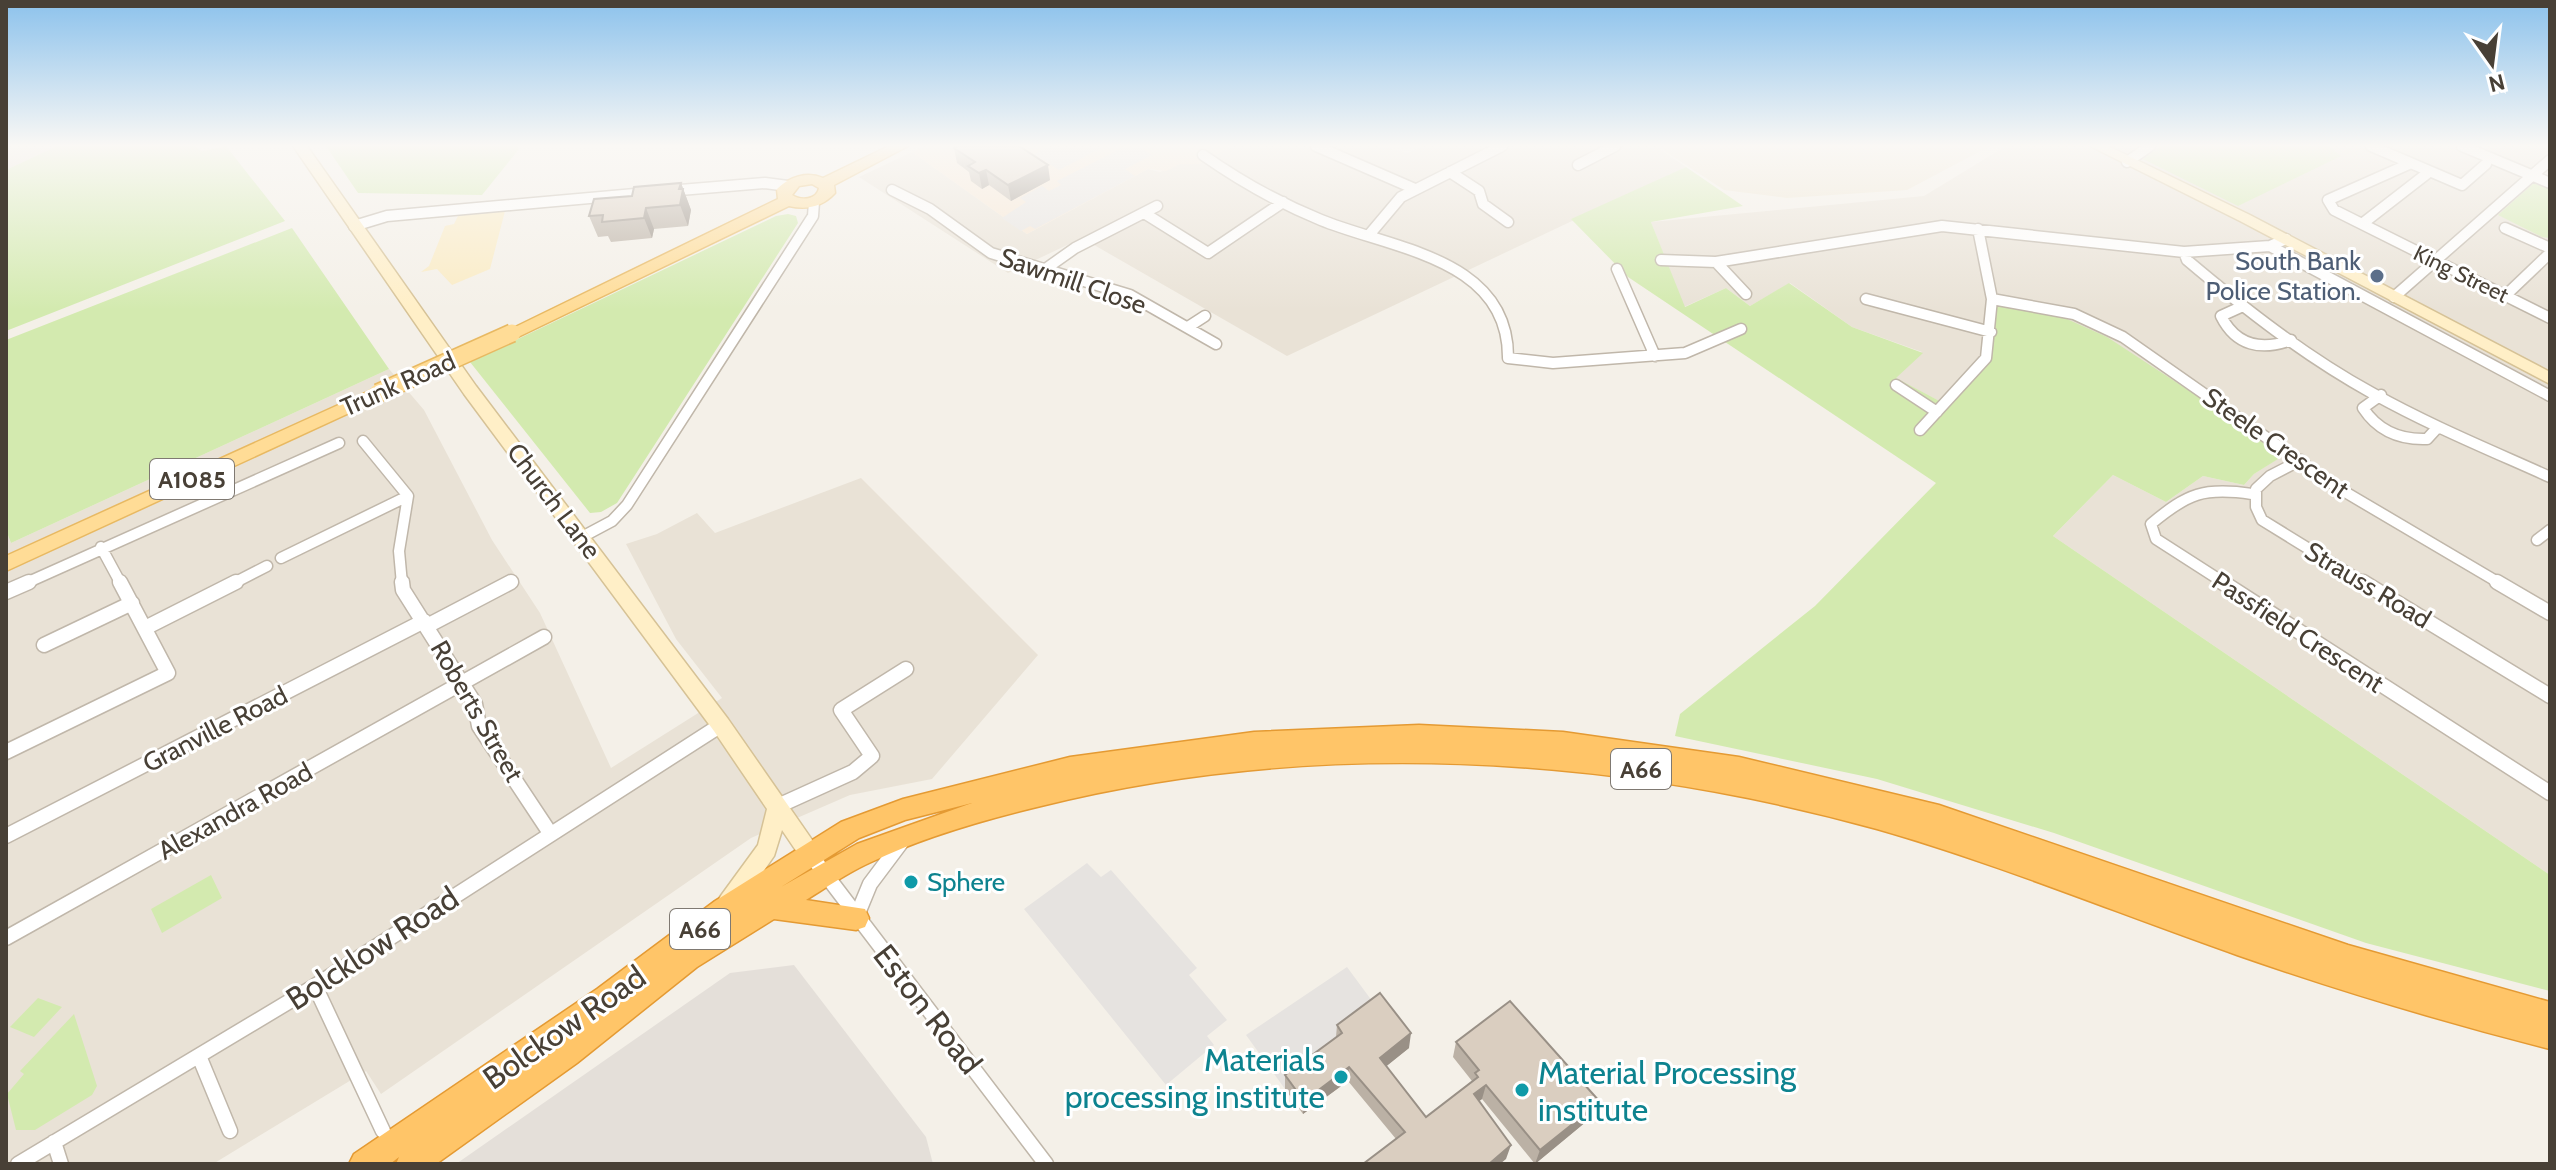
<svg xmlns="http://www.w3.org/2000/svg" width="2556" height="1170" viewBox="0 0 2556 1170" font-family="Cabin,sans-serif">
<rect width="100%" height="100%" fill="#f4f0e8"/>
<path fill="#e9e2d6" d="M6 146H57L6 170Z
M1232 146H1379L1408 153 1422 146H1655L1686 167 1287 356 1082 238 1008 273 859 177 912 152 1027 234 1148 169 1160 172 1180 164H1199Z
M2006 146H2550V875L2053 536 2113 475 2166 502 2203 476 2244 485 2254 474 2285 454 1993 303 1995 330 1990 356 1947 405 1895 378 1922 352 1852 327 1790 283 1750 306 1726 288 1684 307 1651 222 1924 196Z
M389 369 424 410 492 540 540 613 611 768 722 698 676 639 626 544 657 534 697 513 715 533 861 478 1038 655 932 779 850 795 751 838 381 1094 366 1071 213 1164H6V530L11 543Z"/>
<path fill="#f7e6d2" d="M925 146H1232L1199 164H1180L1166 171 1148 169 1027 234 912 152Z"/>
<path fill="#e4dfd9" d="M794 965 926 1137 933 1164H456L730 973Z"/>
<path fill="#eee5d1" d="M1657 146H1990L1907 190 1787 198 1724 190Z"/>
<path fill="#d3eaaf" d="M57 146H195L202 151 226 146 285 221 6 331V170Z
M326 146H517L519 149 482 195 358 193Z
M2162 146H2329L2341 156 2238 206 2143 159Z
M1686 167 1743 206 1651 222 1685 307 1726 288 1750 306 1789 283 1852 327 1923 353 1896 378 1947 405C1982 365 1998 359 1993 302L2058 315 2107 337 2286 454 2254 474 2244 485 2203 476 2166 502 2113 475 2053 536 2550 875V991L2366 943 2054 833 1877 779 1675 736 1680 714 1815 606 1936 483 1628 277 1571 219Z
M2536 181 2550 187V238L2542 237 2498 215Z
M788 214 796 216 798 223 617 503 601 512 590 513 470 362 776 216Z
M292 228 389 369 11 543 6 530V340Z
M211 875 222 898 162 933 151 909Z
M38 998 62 1007 34 1037 10 1027Z
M74 1014 97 1086 92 1095 35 1130H16L7 1094 24 1074 20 1071Z"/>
<path fill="#faebc3" d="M505 211 490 269 452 285 437 269 421 272 429 266 445 226 454 224 459 214Z"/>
<path fill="#e6e3e0" d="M1049 146H1105L1059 170 1034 154Z
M1138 146 1152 155 1125 169 1135 176 1035 229 1030 226 1021 231 1002 218 1026 202 1020 198 1042 186 1049 191 1061 185 1057 181 1124 147 1129 149Z
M1087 863 1101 877 1111 870 1197 968 1189 975 1227 1020 1207 1036 1214 1045 1166 1085 1024 909Z
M1347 967 1378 1009 1285 1089 1246 1035Z"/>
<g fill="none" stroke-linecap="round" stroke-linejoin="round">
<g stroke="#c0b7aa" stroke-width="13">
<path id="street-far1" d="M1316 146 1415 189
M2371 146 2462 185 2486 164
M2462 146 2550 183
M1203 155C1240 181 1279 203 1321 220 1392 249 1509 258 1508 358L1553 363 1685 353 1741 329
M2127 162 2150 146
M2409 164 2328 200 2334 210 2550 318
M1578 165 1615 146
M1450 172 1479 191 1483 204 1508 222
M892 190 930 209 991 253 1130 295 1216 344
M668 191 765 183 788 186
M1144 213 1208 253 1283 202
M2362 224 2429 172
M354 226 387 216 646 193
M2505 228 2550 248
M1369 235 1401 197 1502 146
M2270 246 2550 396
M2184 252 2187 260C2245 309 2305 356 2372 393 2429 425 2490 450 2550 477
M1661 260 1716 262 1942 226 2184 252 2270 246 2286 239
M1716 262 1746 294
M1617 269 1655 356
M1044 270 1075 248 1157 206
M2505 296 2550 253
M2394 297 2550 160
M1866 299 1991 332
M1992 299 2074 314 2123 337 2340 489 2501 584
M2243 306 2221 316C2236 346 2261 351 2291 340
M1188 327 1205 316
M1896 385 1937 412
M2381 395 2363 408C2378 431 2400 440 2427 439L2438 427
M1920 430 1986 358 1992 299 1978 229
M363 441 408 496 399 551 402 584
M2301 460 2270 476 2256 489V507L2262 520 2366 584
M582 537 612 521 627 505 813 216 814 202
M2537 540 2550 530
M101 547 121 584
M281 558 408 496
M24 584 339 443
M232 584 267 566
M507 584 511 582
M2226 584 2156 539 2151 524C2188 493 2204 487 2252 494"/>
</g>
<g stroke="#c0b7aa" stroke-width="17">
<path id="street" d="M402 582 403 590 475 704 479 726 550 833
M2222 582 2550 793
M2363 582 2550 696
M2497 582 2550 613
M6 592 29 582
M427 626 511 582
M145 628 236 582
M44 645 132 603
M6 752 168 673 120 582
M778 806 853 772 872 756 841 710 906 669
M6 836 424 621
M810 854 1046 1164
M856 918 870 884 903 840
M6 938 544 637
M315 986 383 1131
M199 1056 230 1131
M54 1142 61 1164
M18 1164 315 986 721 725"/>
</g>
<g stroke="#d6c296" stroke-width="3">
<path id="secondary" d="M293 146H307L476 386 728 719 817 847 820 854 817 861 810 863 803 861 782 830 774 856 736 911 728 914 720 911 717 904 720 897 758 845 767 809 714 731 464 394Z
M2090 146H2108L2250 215 2550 372V384L2240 221Z"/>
</g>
<g stroke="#e8b962" stroke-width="3">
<path id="primary" d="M889 146H908L834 185 835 193C822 207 807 210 789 206L518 337H506L503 333 778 199 777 189C789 177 807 171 823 178ZM812 184 819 188C817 200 801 201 792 195L799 186Z
M378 387 384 389 387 393 384 397 6 571V556Z"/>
</g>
<g stroke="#e49a33" stroke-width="3">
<path id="highway" d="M1419 725 1563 732 1739 757 1939 805 2348 945 2550 1002V1049C2444 1022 2340 991 2237 955 2117 913 1999 864 1877 829 1607 754 1314 738 1041 806 983 820 923 837 869 863 847 873 827 887 806 900L865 909 869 918 865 927 856 930 774 919 697 967 577 1063 436 1164H396L399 1157 390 1164H349L354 1154 597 989 715 901 841 822 903 799 1070 757 1254 732ZM972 803 857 844 781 887 859 838 905 820Z"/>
</g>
<use href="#street-far1" stroke="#fff" stroke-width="10"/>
<use href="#street" stroke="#fff" stroke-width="14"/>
<use href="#secondary" fill="#ffefc7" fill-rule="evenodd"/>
<use href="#primary" fill="#ffdc96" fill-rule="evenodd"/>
<use href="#highway" fill="#ffc568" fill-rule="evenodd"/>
<g stroke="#e8b962" stroke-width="20" stroke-linecap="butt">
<path id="primary-bridge" d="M378 393 512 333"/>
</g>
<use href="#primary-bridge" stroke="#ffdc96" stroke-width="17"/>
</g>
<path fill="#bbb1a5" d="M954 148 1050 180 1011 201 989 185 982 189 971 181 969 172 957 163Z
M681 183 691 210 688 226 654 229 652 238 611 242 608 236 598 237 589 216 632 196Z
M1337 1025 1409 1048 1386 1066 1426 1117 1472 1081 1453 1057 1456 1042 1593 1116 1535 1164 1482 1099 1479 1101 1506 1159 1396 1139 1348 1081 1303 1114 1285 1089V1075L1336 1037Z"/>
<path fill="#999086" d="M1048 165 1050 180 1011 201 1008 185Z
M986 170 989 185 982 189 979 173Z
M681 183 691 210 688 226 680 205 679 189Z
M646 208 654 229 652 238 644 218Z
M1411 1033 1409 1048 1378 1073 1380 1058Z
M1349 1067 1348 1081 1303 1114 1304 1101Z
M1486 1085 1482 1099 1470 1108 1474 1094Z
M1600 1102 1593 1116 1535 1164 1540 1150Z
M1511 1145 1506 1159 1500 1164H1489Z"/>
<path fill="#dacec0" stroke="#999086" stroke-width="2" d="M957 146H1019L1048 165 1008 185 986 170 979 173 968 166 975 162 954 148Z
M681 183 679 189H683L680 205 646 208 644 218 602 222 603 215 589 216 594 199 632 196 634 187Z
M1380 993 1411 1033 1380 1058 1426 1117 1478 1077 1475 1073 1479 1070 1456 1042 1510 1001 1600 1102 1540 1150 1486 1085 1474 1094 1511 1145 1489 1164H1363L1405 1132 1349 1067 1304 1101 1285 1075 1342 1033 1337 1025Z"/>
<linearGradient id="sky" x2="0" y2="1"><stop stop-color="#8cc2ec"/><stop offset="0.47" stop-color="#faf8f5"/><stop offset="1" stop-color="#faf8f5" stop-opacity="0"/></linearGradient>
<rect width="2556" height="310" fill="url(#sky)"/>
<circle fill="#5c6f8a" stroke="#fff" stroke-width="3" cx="2377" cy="276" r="8"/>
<g fill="#0f9aa8" stroke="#fff" stroke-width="3">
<circle cx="911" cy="882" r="8"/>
<circle cx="1341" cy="1077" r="8"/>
<circle cx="1522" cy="1090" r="8"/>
</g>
<g text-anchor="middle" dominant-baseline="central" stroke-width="6" stroke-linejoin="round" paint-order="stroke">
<g font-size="22" fill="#484036" stroke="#fff">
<text transform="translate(2461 274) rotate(26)">King Street</text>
</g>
<g fill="#fff" stroke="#7f7972" stroke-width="2">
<rect x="150" y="459" width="84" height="40" rx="6"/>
<rect x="1611" y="749" width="60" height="40" rx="6"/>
<rect x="670" y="909" width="60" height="40" rx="6"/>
</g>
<g font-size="24" font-weight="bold" fill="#484036">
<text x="192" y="479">A1085</text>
<text x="1641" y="769">A66</text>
<text x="700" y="929">A66</text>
</g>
<g font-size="26" fill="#4e5e75" stroke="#fff" text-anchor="end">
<text x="2361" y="261">South Bank<tspan x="2361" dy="30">Police Station.</tspan></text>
</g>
<g font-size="26" fill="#484036" stroke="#fff">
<text transform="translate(1073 281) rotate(19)">Sawmill Close</text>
<text transform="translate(398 384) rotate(-24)">Trunk Road</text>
<text transform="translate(2276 443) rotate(35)">Steele Crescent</text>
<text transform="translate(554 501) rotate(53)">Church Lane</text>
<text transform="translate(2368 585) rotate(31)">Strauss Road</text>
<text transform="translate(2298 632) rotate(33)">Passfield Crescent</text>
<text transform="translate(477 711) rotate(60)">Roberts Street</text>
<text transform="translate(215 729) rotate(-27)">Granville Road</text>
<text transform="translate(235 811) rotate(-29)">Alexandra Road</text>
</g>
<g font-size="26" fill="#0d838f" stroke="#fff" text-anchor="start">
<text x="927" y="882">Sphere</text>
</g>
<g font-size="32" fill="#484036" stroke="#fff">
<text transform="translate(372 948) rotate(-33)">Bolcklow Road</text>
<text transform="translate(928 1009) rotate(52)">Eston Road</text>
<text transform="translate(564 1027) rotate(-35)">Bolckow Road</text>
</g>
<g font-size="32" fill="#0d838f" stroke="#fff" text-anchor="end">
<text x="1325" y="1059">Materials<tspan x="1325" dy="37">processing institute</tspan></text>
<text x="1538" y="1072" text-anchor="start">Material Processing<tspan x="1538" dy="37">institute</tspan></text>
</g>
</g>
<rect width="2556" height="1170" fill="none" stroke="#484036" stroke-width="16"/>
<g transform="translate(2492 64) rotate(166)" stroke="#ffffff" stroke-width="6" paint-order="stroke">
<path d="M0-6L14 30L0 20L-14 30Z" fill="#484036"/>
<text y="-12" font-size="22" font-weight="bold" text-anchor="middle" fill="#484036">N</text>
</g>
</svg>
